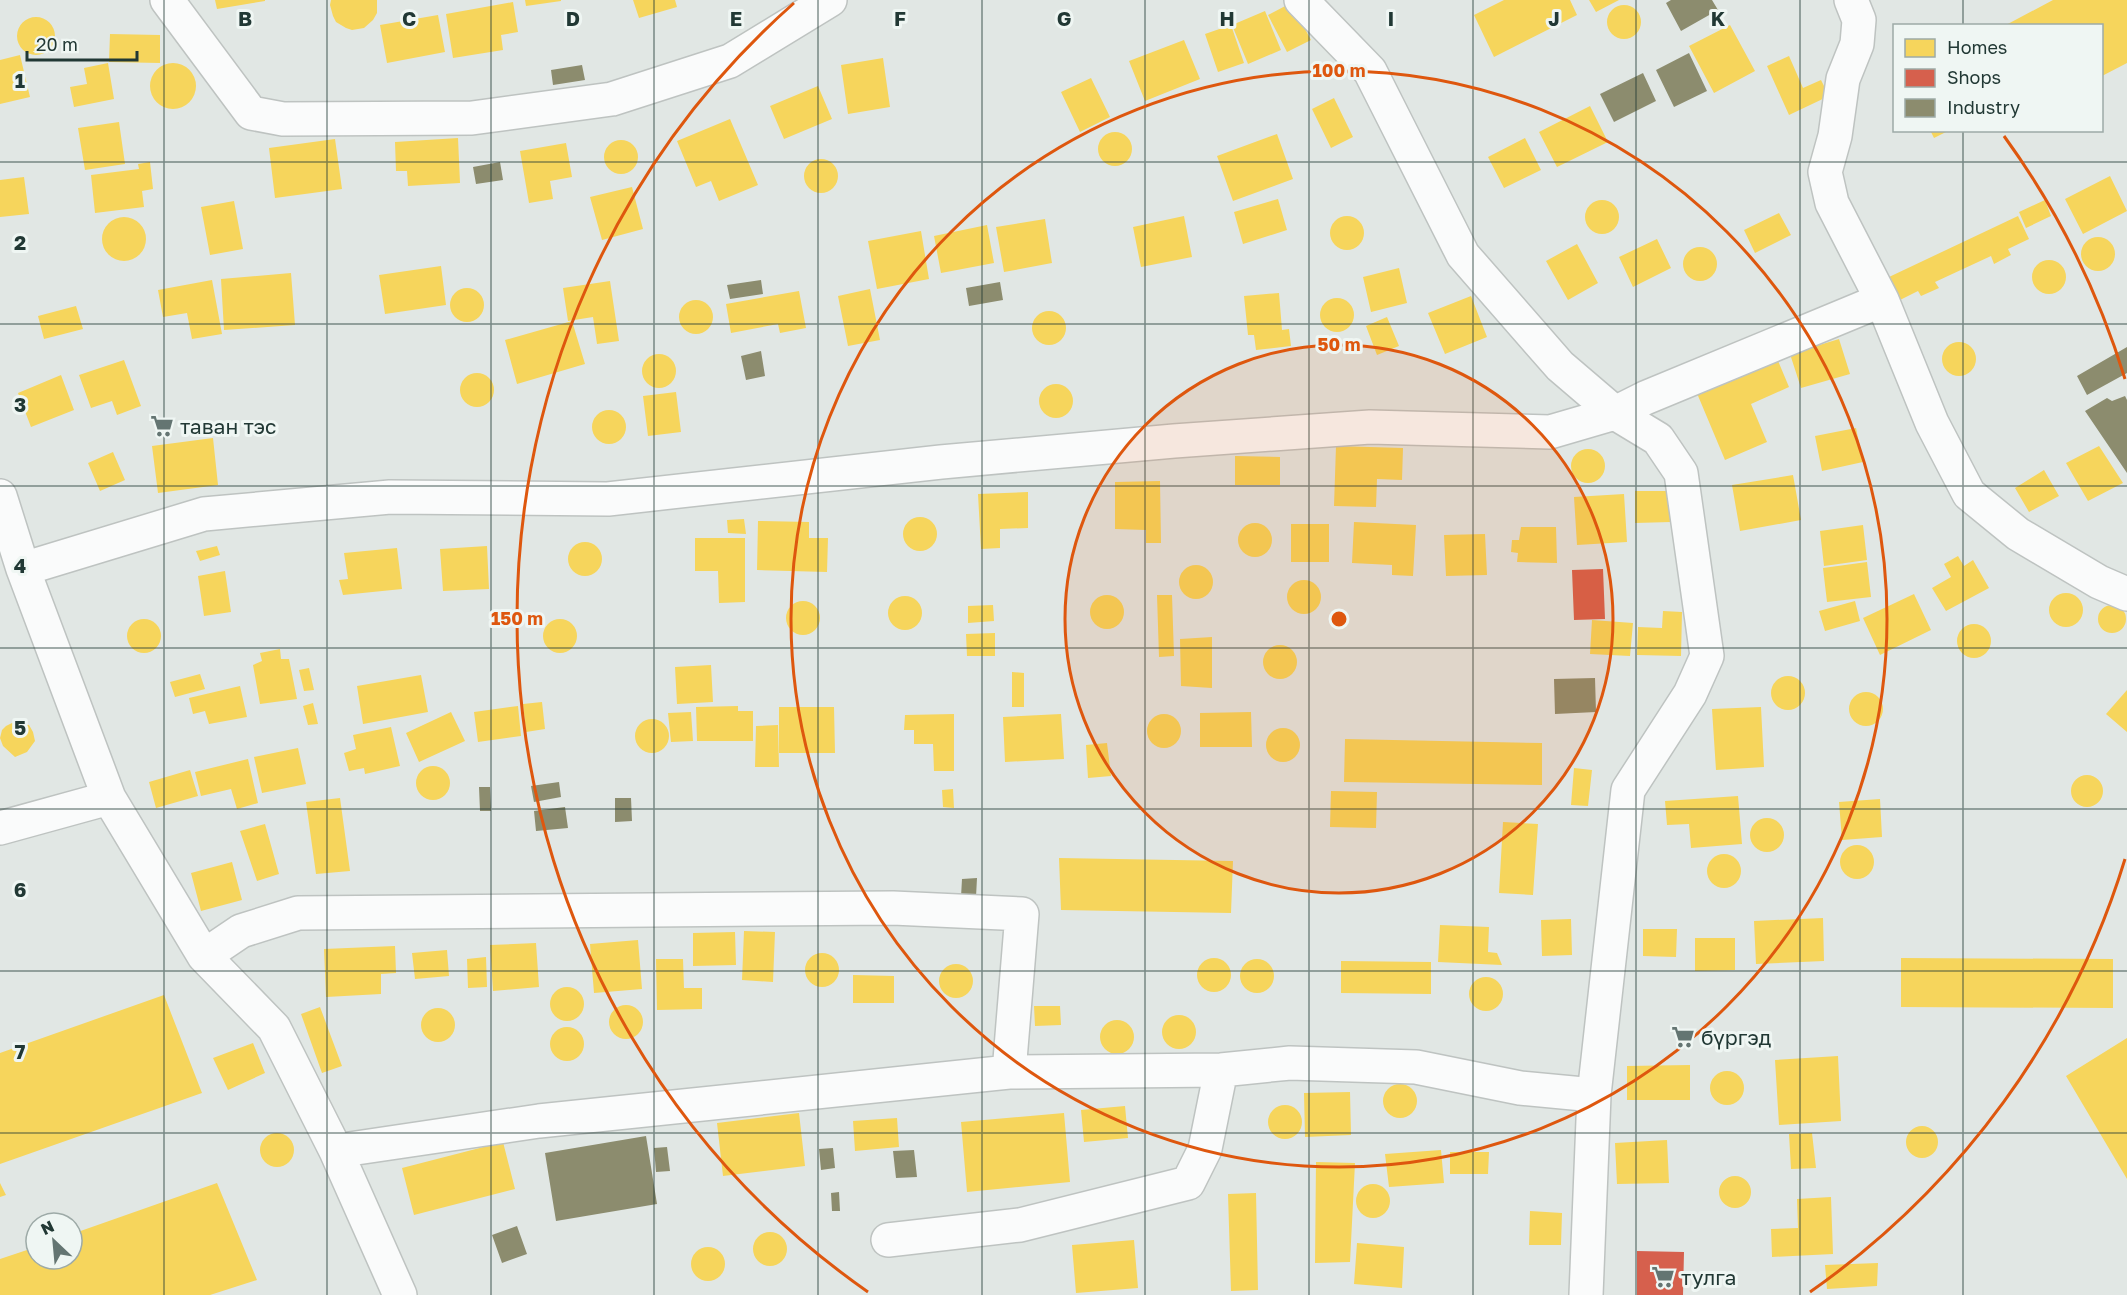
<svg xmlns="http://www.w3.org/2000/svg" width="2127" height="1295" viewBox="0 0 2127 1295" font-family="'Golos Text',sans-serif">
<rect width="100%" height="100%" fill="#e1e7e4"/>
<path fill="#f6d55c" d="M215 0H265V1L217 9Z
M331 0H377V13L373 20 364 28 352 30 346 28 336 22 333 16 330 5Z
M525 0H561V1L526 6Z
M633 0H675L677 7 639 18Z
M1504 0H1570L1577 15 1494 57 1474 15Z
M1589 0H1619L1596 12Z
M2053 0H2127V63L2102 76V26H2004Z
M513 2 518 32 501 35 503 50 453 58 446 14Z
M1291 3 1311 40 1287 52 1268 15Z
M1607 22a17 17 0 1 1 34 0a17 17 0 1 1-34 0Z
M1265 11 1281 50 1248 64 1232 25Z
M438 15 445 52 387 63 380 25Z
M17 36a19 19 0 1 1 38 0a19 19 0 1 1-38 0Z
M1231 25 1244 63 1218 72 1205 34Z
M1730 25 1755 71 1714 93 1689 46Z
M110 34 160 35V63L109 62Z
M1184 40 1200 79 1145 101 1129 61Z
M20 55 30 97 0 104V60Z
M1789 56 1803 88 1821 80 1829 96 1789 115 1767 66Z
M883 58 890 107 848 114 841 65Z
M108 63 114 99 74 107 70 87 87 84 84 68Z
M150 86a23 23 0 1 1 46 0a23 23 0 1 1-46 0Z
M1091 78 1110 117 1080 132 1061 92Z
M818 86 832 119 784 139 770 106Z
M1334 98 1353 137 1331 148 1312 109Z
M1590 106 1608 142 1557 167 1539 132Z
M730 119 758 185 719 201 711 181 696 187 677 141Z
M119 122 125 164 85 170 78 128Z
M1930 130H1950L1934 138Z
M1098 149a17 17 0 1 1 34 0a17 17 0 1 1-34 0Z
M1277 134 1293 179 1233 201 1217 156Z
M458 138 460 183 408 186 407 171H396L395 142Z
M1525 138 1541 170 1504 188 1488 157Z
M335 139 342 189 275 198 269 148Z
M604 157a17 17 0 1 1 34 0a17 17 0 1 1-34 0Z
M566 143 572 177 550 181 553 199 529 203 520 151Z
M804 176a17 17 0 1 1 34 0a17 17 0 1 1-34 0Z
M150 162 153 189 142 191 144 207 95 213 91 175 139 169 138 164Z
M2110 176 2127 211 2083 234 2065 199Z
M24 177 29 214 0 217V180Z
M632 187 643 229 602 240 590 197Z
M1278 199 1287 230 1243 244 1234 212Z
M2045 200 2051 216 2026 228 2019 212Z
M1585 217a17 17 0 1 1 34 0a17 17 0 1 1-34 0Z
M234 201 243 249 210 255 201 207Z
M1779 213 1791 235 1755 253 1744 230Z
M1184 216 1192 257 1141 267 1133 227Z
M2018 216 2029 239 2008 249 2011 255 1994 264 1991 256 1935 282 1939 288 1921 296 1918 291 1900 300 1889 277Z
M1330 233a17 17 0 1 1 34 0a17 17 0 1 1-34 0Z
M102 239a22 22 0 1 1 44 0a22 22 0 1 1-44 0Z
M1045 219 1052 263 1004 272 996 227Z
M987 225 994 263 941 273 934 236Z
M921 231 929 279 877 289 868 241Z
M2081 254a17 17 0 1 1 34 0a17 17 0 1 1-34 0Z
M1657 239 1671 268 1633 287 1619 257Z
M1577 244 1598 283 1568 300 1546 261Z
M1683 264a17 17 0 1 1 34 0a17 17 0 1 1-34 0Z
M2032 277a17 17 0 1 1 34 0a17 17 0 1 1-34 0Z
M441 266 446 305 385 314 379 275Z
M1399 268 1407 303 1371 312 1363 277Z
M291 273 295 325 224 330 221 279Z
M212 280 222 334 192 339 187 313 163 317 158 290Z
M610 281 619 341 597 344 593 317 568 321 563 288Z
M450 305a17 17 0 1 1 34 0a17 17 0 1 1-34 0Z
M870 289 880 340 848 346 838 296Z
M799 291 806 328 780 333 778 324 731 333 726 304Z
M1279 293 1282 330 1289 329 1291 346 1256 350 1254 335H1248L1244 296Z
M1471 296 1487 337 1445 354 1428 313Z
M1320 315a17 17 0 1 1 34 0a17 17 0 1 1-34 0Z
M679 317a17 17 0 1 1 34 0a17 17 0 1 1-34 0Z
M76 306 83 329 44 339 38 316Z
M1032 328a17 17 0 1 1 34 0a17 17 0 1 1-34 0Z
M1387 317 1399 346 1377 355 1366 326Z
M572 321 585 364 517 384 505 340Z
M1839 339 1850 374 1801 388 1790 354Z
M1942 359a17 17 0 1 1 34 0a17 17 0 1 1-34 0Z
M642 371a17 17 0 1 1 34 0a17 17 0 1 1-34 0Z
M1776 356 1789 387 1751 404 1767 442 1725 460 1696 391Z
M124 360 141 406 117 415 112 401 91 408 79 375Z
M460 390a17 17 0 1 1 34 0a17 17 0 1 1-34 0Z
M61 375 74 410 31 427 18 393Z
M1039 401a17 17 0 1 1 34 0a17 17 0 1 1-34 0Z
M676 392 681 432 648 436 643 396Z
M592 427a17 17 0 1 1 34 0a17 17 0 1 1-34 0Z
M1856 428 1863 462 1822 471 1815 436Z
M213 438 218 485 158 493 152 446Z
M1336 446 1403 448 1402 480 1377 479 1376 507 1334 506Z
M2099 446 2123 483 2088 501 2066 463Z
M1571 466a17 17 0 1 1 34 0a17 17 0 1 1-34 0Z
M113 452 125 480 100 491 88 463Z
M1235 456 1280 457V485H1235Z
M2044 470 2059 496 2029 512 2015 488Z
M1793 475 1801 520 1740 531 1732 485Z
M1160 481 1161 543H1146V530L1115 529V482Z
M1635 491H1671V522L1635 523Z
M1028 492V528L1000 529V548L981 549 978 494Z
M1624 494 1627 542 1577 545 1574 497Z
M903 534a17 17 0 1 1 34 0a17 17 0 1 1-34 0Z
M744 519 746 534 728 533 727 520Z
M758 521 809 522V538H828L827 572 757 570Z
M1354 522 1416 525 1413 576 1392 575V565L1352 563Z
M1238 540a17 17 0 1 1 34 0a17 17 0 1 1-34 0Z
M1291 524H1329V562H1291Z
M1863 525 1867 560 1824 566 1820 531Z
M1521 527H1556L1557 563 1517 562 1518 553 1511 552 1512 540H1519Z
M1485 534 1487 575 1446 576 1444 535Z
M695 538H745V602L719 603 718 571H695Z
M568 559a17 17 0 1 1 34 0a17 17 0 1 1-34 0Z
M217 546 220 555 200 561 196 551Z
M487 546 489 589 443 591 440 549Z
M397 548 402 589 343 595 339 580 348 579 344 553Z
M1958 556 1964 566 1973 560 1989 588 1946 611 1932 588 1951 577 1944 564Z
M1867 562 1871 597 1827 602 1823 568Z
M1179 582a17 17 0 1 1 34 0a17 17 0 1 1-34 0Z
M225 571 231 612 204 616 198 576Z
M1287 597a17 17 0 1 1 34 0a17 17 0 1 1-34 0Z
M2049 610a17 17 0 1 1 34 0a17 17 0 1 1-34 0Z
M1914 594 1931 630 1880 655 1863 618Z
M1090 612a17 17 0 1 1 34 0a17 17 0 1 1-34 0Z
M1157 595H1172L1174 656 1159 657Z
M888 613a17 17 0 1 1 34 0a17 17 0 1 1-34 0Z
M786 618a17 17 0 1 1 34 0a17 17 0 1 1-34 0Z
M1855 601 1860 621 1825 631 1819 611Z
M993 605 994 621 968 623V606Z
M2098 619a14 14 0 1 1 28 0a14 14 0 1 1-28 0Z
M1663 611 1682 612 1681 656 1637 655 1638 627 1662 628Z
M543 636a17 17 0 1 1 34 0a17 17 0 1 1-34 0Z
M127 636a17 17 0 1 1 34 0a17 17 0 1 1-34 0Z
M1592 620 1633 623 1630 656 1590 654Z
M1957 641a17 17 0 1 1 34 0a17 17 0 1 1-34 0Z
M995 633V656H967L966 634Z
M1212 637V688L1181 686 1180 639Z
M1263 662a17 17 0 1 1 34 0a17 17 0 1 1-34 0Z
M280 649 281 659H289L297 699 260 704 253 665 262 661 260 653Z
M711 665 713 702 677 704 675 667Z
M309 668 314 690 304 691 299 670Z
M1012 672 1024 673V707H1012Z
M200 674 205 689 175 697 170 682Z
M421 675 428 712 363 724 357 686Z
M1771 693a17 17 0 1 1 34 0a17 17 0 1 1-34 0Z
M240 686 247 717 209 724 205 711 193 714 189 698Z
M2127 690V732L2106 714Z
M1849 709a17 17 0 1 1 34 0a17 17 0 1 1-34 0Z
M542 702 545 729 526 732 523 704Z
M313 703 318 724 308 725 303 706Z
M518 706 521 736 478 742 474 712Z
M738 706V711H753V741H697L696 707Z
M779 707H834L835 753H779Z
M1761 707 1764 767 1716 770 1712 709Z
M451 712 465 741 419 762 406 733Z
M691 712 693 741 671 742 668 713Z
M1251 712 1252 747H1200V713Z
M1147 731a17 17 0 1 1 34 0a17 17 0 1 1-34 0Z
M954 714V771H934L933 744H914V730H904L905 715Z
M1061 714 1064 759 1005 762 1003 717Z
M635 736a17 17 0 1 1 34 0a17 17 0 1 1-34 0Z
M14 722 29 725 33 732 35 741 27 752 15 757 3 746 0 738 2 730 6 726Z
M778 725 779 767H755L756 726Z
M391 727 400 766 365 774 364 768 349 771 344 753 356 749 353 735Z
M1266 745a17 17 0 1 1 34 0a17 17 0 1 1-34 0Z
M1345 739 1542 743V785L1344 782Z
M1107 743 1111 776 1088 778 1086 745Z
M298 748 306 784 262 793 254 757Z
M248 759 258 803 237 809 231 789 201 796 195 772Z
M416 783a17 17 0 1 1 34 0a17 17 0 1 1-34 0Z
M1574 768 1592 770 1588 806 1571 805Z
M190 770 198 796 156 808 149 782Z
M2071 791a16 16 0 1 1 32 0a16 16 0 1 1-32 0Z
M953 789 954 808 943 807 942 790Z
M1331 791 1377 792 1376 828 1330 827Z
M1738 796 1742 844 1691 848 1689 824 1667 825 1665 801Z
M340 798 350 871 316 874 306 802Z
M1880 799 1882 837 1842 840 1839 802Z
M1750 835a17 17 0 1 1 34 0a17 17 0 1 1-34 0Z
M1503 822 1538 824 1533 895 1499 893Z
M265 824 279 874 257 881 240 831Z
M1840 862a17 17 0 1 1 34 0a17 17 0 1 1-34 0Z
M1707 871a17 17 0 1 1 34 0a17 17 0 1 1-34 0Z
M1059 858 1233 861 1231 913 1061 910Z
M232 862 242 900 201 911 191 873Z
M1823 918 1824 961 1756 964 1754 921Z
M1571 919 1572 955 1542 956 1541 920Z
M1440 925 1489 927 1488 952 1497 953 1502 965 1438 962Z
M1643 929H1677L1676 957 1643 956Z
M744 931 775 932 773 982 742 980Z
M735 932 736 965 693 966V933Z
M1695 938H1735V970L1695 971Z
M638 940 642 989 594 993 590 944Z
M536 943 539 987 493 991 490 945Z
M395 946 396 973 381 974V994L326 997 324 949Z
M447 950 449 976 415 979 412 953Z
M805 970a17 17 0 1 1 34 0a17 17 0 1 1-34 0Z
M486 957 487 987 468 988 467 959Z
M1197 975a17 17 0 1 1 34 0a17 17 0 1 1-34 0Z
M1901 958 2113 959V1008L1901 1007Z
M1240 976a17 17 0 1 1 34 0a17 17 0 1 1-34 0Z
M656 959H683L684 988H702V1009L657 1010Z
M1341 961 1431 962V994L1341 993Z
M939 981a17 17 0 1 1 34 0a17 17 0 1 1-34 0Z
M853 975 894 976V1003H853Z
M1469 994a17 17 0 1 1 34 0a17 17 0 1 1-34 0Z
M550 1004a17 17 0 1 1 34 0a17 17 0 1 1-34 0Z
M164 995 202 1093 0 1164V1053Z
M609 1022a17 17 0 1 1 34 0a17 17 0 1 1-34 0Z
M1034 1006H1060L1061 1025 1035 1026Z
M320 1007 342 1066 322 1073 301 1014Z
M421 1025a17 17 0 1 1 34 0a17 17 0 1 1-34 0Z
M1162 1032a17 17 0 1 1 34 0a17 17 0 1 1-34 0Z
M1100 1037a17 17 0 1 1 34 0a17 17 0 1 1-34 0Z
M550 1044a17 17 0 1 1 34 0a17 17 0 1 1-34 0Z
M2127 1038V1179L2066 1076Z
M253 1043 265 1073 228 1090 213 1058Z
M1838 1056 1841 1121 1779 1125 1775 1060Z
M1690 1065V1100H1627V1066Z
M1710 1088a17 17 0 1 1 34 0a17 17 0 1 1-34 0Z
M1383 1101a17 17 0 1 1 34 0a17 17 0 1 1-34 0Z
M1350 1092 1351 1135 1305 1137 1304 1093Z
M1268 1122a17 17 0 1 1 34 0a17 17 0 1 1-34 0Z
M1125 1106 1128 1138 1084 1142 1081 1110Z
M799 1113 805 1166 723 1176 717 1123Z
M1064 1113 1070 1182 967 1192 961 1122Z
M897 1118 899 1147 855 1151 853 1121Z
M1906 1142a16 16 0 1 1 32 0a16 16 0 1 1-32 0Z
M1812 1133 1816 1168 1791 1169 1789 1134Z
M260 1150a17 17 0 1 1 34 0a17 17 0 1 1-34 0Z
M1667 1140 1669 1183 1617 1184 1615 1143Z
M503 1142 515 1189 414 1215 402 1168Z
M1441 1150 1444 1183 1389 1187 1385 1154Z
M1450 1152H1489L1488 1174H1450Z
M1316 1162 1355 1163 1350 1262 1315 1263Z
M1719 1192a16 16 0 1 1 32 0a16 16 0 1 1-32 0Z
M0 1183 6 1195 0 1197Z
M217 1183 257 1280 210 1295H0V1259L36 1247V1259H72V1234Z
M1356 1201a17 17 0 1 1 34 0a17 17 0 1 1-34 0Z
M1256 1193 1258 1290 1231 1291 1228 1194Z
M1831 1197 1833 1254 1772 1257 1771 1229 1798 1228 1797 1199Z
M1530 1211 1562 1213 1561 1245H1529Z
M753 1249a17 17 0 1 1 34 0a17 17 0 1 1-34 0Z
M1134 1240 1138 1288 1076 1293 1072 1245Z
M1357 1243 1404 1247 1402 1288 1354 1284Z
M691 1264a17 17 0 1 1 34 0a17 17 0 1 1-34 0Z
M1878 1263 1877 1286 1827 1289 1825 1265Z"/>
<path fill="#d6604d" d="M1603 569 1605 619 1574 620 1572 570Z
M1637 1251 1684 1252 1683 1295H1637Z"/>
<path fill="#8c8c6e" d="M1671 0H1712L1718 10 1681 31 1666 3Z
M1689 53 1707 91 1674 107 1656 70Z
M582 65 585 80 553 85 551 70Z
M1643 73 1656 101 1614 122 1600 94Z
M500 162 503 180 476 184 473 167Z
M761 280 763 294 730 299 727 285Z
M1000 282 1003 300 969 306 966 288Z
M2127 347V373L2087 395 2077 376Z
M761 351 765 376 746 380 741 356Z
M2125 396 2127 400V473L2085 411 2107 398 2112 401Z
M1595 678 1596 712 1555 714 1554 679Z
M559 782 561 797 534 802 531 786Z
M479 787H490L491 811H480Z
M615 798H631L632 821 615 822Z
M565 807 568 828 536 831 534 811Z
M977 878 976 897H961L962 879Z
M646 1136 657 1204 556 1221 545 1153Z
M667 1147 670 1171 656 1172 654 1148Z
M833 1148 835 1168 821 1170 819 1149Z
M914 1150 917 1177 896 1178 893 1151Z
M839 1192 840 1211H832L831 1193Z
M517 1226 527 1254 502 1263 492 1235Z"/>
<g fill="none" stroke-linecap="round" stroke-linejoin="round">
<g stroke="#bec3c1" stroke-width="36">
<path id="minor" d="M167 0 251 113 283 119 472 118 612 99 730 61 830 0
M1301 0 1370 71 1463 255 1560 366 1615 413 1658 439 1681 473 1707 656 1690 694 1628 790 1594 1095 1586 1295
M1851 0 1859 20 1857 44 1843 79 1835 136 1825 172 1832 203 1882 300 1932 423 1969 494 2018 534 2099 582 2127 594
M0 496 23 569 109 798 204 956 274 1028 336 1151 400 1295
M23 569 204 514 390 497 608 499 941 462 1174 441 1370 427 1550 432 1615 413 1645 398 1882 300
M0 828 109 798
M204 956 241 931 298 913 893 908 1022 914 1009 1072
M336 1151 539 1121 1009 1072 1221 1070 1290 1063 1416 1067 1520 1088 1594 1095
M888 1240 1020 1225 1188 1183 1205 1149 1221 1070"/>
</g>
<use href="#minor" stroke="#fafbfb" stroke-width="33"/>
</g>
<path fill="none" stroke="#213834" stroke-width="1.5" stroke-opacity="0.55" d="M164 0V1295M327 0V1295M491 0V1295M654 0V1295M818 0V1295M982 0V1295M1145 0V1295M1309 0V1295M1473 0V1295M1636 0V1295M1800 0V1295M1963 0V26M1963 130V1295M0 162H2127M0 324H2127M0 486H2127M0 648H2127M0 809H2127M0 971H2127M0 1133H2127"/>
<circle cx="1339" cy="619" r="274" fill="#de570e" fill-opacity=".12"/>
<g fill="none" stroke="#de570e" stroke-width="3">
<circle cx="1339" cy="619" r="274"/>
<circle cx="1339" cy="619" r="548"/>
<path d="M2125 859A822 822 0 0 1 1810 1292M868 1292A822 822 0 0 1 794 3M2004 136A822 822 0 0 1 2125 379"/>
</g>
<defs>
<g id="supermarket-bare" transform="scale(1.8)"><path d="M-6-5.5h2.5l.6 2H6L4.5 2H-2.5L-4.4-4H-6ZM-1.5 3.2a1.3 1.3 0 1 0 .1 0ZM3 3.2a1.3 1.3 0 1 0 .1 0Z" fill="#647572" stroke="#eff6f3" stroke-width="2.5" paint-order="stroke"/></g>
</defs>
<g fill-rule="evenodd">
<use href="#supermarket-bare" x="162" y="426"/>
<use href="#supermarket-bare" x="1683" y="1037"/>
<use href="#supermarket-bare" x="1663" y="1277"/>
</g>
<g text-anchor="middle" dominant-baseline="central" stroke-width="6" stroke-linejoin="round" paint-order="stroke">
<g font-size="21" fill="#213834" stroke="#eff6f3" text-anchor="start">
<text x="180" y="426">таван тэс</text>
<text x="1701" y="1037">бүргэд</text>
<text x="1681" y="1277">тулга</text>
</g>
</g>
<g font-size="20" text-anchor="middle" font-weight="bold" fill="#213834" stroke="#eff6f3" stroke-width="6" stroke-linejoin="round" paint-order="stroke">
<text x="245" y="26">B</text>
<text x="409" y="26">C</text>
<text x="573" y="26">D</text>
<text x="736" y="26">E</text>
<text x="900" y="26">F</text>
<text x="1064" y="26">G</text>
<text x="1227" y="26">H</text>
<text x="1391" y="26">I</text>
<text x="1554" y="26">J</text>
<text x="1718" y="26">K</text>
<text x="20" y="88">1</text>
<text x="20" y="250">2</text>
<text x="20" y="412">3</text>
<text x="20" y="573">4</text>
<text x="20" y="735">5</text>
<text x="20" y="897">6</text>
<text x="20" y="1059">7</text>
</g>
<circle cx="1339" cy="619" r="9" fill="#de570e" stroke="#eff6f3" stroke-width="3"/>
<g font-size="18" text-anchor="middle" font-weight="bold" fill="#de570e" stroke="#eff6f3" stroke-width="6" stroke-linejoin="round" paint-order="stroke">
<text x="1339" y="77">100 m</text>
<text x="1339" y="351">50 m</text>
<text x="517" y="625">150 m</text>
</g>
<rect x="1893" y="24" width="210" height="108" fill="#eff6f3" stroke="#9daaa7" stroke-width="1.5"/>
<rect x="1905" y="39" width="30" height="18" fill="#f6d55c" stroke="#9daaa7" stroke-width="1.5"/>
<text x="1947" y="54" font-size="18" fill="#213834">Homes</text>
<rect x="1905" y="69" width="30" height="18" fill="#d6604d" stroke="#9daaa7" stroke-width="1.5"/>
<text x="1947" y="84" font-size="18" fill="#213834">Shops</text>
<rect x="1905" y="99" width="30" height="18" fill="#8c8c6e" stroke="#9daaa7" stroke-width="1.5"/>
<text x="1947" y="114" font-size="18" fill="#213834">Industry</text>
<g transform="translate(54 1241) rotate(334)"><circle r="28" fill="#eff6f3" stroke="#9daaa7" stroke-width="1.5"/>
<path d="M0-4.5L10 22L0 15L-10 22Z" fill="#647572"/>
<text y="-9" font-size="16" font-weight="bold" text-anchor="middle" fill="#213834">N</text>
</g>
<path d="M27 51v9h110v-9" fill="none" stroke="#213834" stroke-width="3"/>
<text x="36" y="51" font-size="18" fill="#213834" stroke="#eff6f3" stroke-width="4.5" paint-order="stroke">20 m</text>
</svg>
